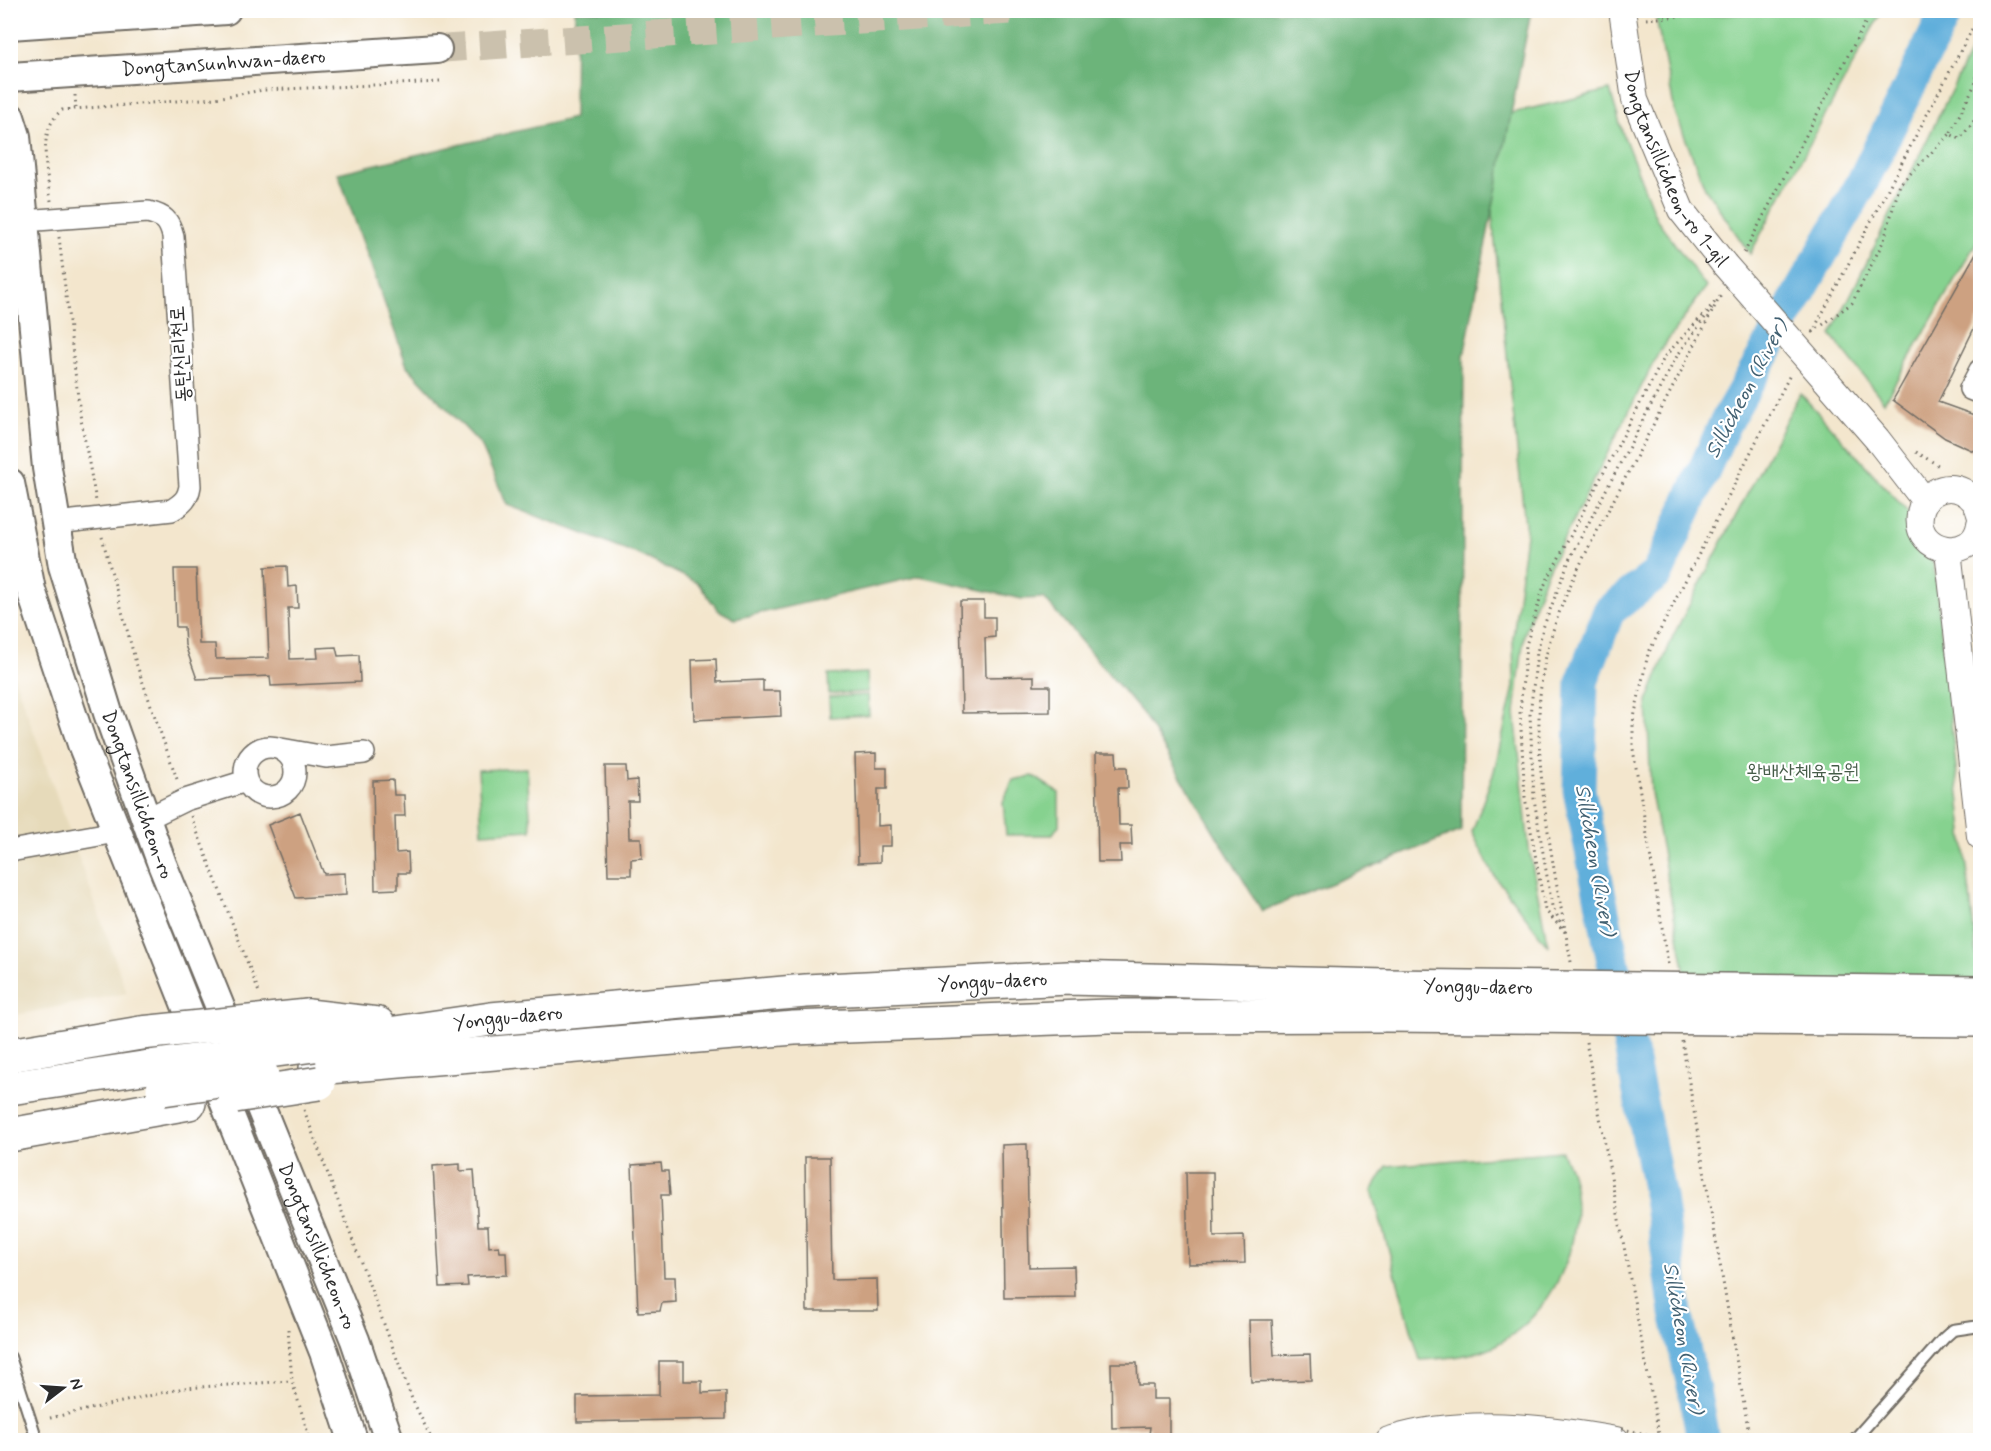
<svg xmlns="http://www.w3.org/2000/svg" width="1991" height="1451" viewBox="0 0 1991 1451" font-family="Mynerve,'Poor Story',sans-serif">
<rect width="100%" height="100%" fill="#fff"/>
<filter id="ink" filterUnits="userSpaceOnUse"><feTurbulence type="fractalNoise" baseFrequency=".0167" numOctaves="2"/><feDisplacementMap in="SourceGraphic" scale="12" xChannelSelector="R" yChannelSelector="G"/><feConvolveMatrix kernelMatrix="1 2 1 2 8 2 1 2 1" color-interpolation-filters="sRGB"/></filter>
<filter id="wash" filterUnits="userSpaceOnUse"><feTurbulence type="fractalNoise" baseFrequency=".008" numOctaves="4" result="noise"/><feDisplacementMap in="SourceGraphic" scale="24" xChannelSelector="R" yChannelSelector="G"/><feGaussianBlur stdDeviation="1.35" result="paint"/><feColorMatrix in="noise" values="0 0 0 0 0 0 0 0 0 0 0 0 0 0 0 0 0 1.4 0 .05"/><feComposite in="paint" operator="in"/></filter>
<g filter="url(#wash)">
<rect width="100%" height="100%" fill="#f3e6cd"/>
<path fill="#e6daba" d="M10 665 127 993 11 1016H10Z"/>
<path fill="#86d28f" stroke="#587e5d" stroke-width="1.5" d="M1828 10 1882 11 1750 254 1705 188 1675 112 1656 18Z
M1980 32V236L1884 402 1831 335Z
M1610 90 1623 134 1656 218 1706 287 1658 354 1546 574 1524 635 1515 713 1529 849 1548 946 1493 874 1472 832 1494 771 1514 687 1513 638 1526 534 1482 120Z
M1800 393 1914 519 1934 566 1980 987 1689 994 1651 793 1647 702 1673 636Z
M867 673 868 692 829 694 828 675Z
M868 695 869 715 830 717 829 697Z
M527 768 531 830 482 833 478 770Z
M1033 776 1059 793V825L1052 835H1006L1003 802 1013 780Z
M1562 1151C1565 1160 1570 1168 1572 1177 1588 1242 1552 1318 1492 1347 1469 1357 1444 1358 1420 1360L1372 1191 1387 1166Z"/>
<path fill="#6cb47a" stroke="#4c7052" stroke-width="1.5" d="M575 11H1531L1464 356 1461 831 1262 911 1143 714 1044 598 1022 599 920 576 735 619 718 610 698 583 640 555 507 505 481 445 407 366 338 173 574 118Z"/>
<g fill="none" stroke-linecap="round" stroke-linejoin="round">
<path stroke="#61afdb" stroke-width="33" d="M1703 1440 1694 1390 1676 1313 1660 1198 1579 790 1582 682 1609 611 1657 574 1726 421 1861 185 1947 10"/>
</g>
<g id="blocks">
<path fill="#cda181" d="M1980 246V316L1938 402 1980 417V454L1945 438 1893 400Z
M287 566 288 587 297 586 298 608H288L290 659 318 658 317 648 336 647 338 656 359 655 360 682 271 686 270 676 197 679 185 645 184 627H176L174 569H196L199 644H215L216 659 269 658 265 567Z
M960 601H984V617H995V637L985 638 986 677 1034 676V686H1050V712L962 713Z
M716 659 717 682 763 680V691H780L781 716 694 720 692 660Z
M876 753V768H887V789H878V826L891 825V846H880V862L858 863 855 754Z
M1096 753H1116L1117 767H1127L1128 788H1118L1119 825H1131L1132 845H1120L1121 862H1098Z
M605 766H626L627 781 637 780 638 801H628L629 838H641L642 858 631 859V875H608Z
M393 780 394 795H404L405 816H395L396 853 408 852 409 873H398V889L375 890 373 781Z
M300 812 324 874 345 873 346 895 296 898 268 825Z
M1027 1144 1029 1267 1074 1266 1075 1297 1004 1298 1002 1145Z
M805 1157H830L832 1280 877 1279 878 1311H807Z
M661 1163 662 1171H668L670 1195H661L664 1277H675L676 1302 662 1303 660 1311 638 1312 632 1165Z
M460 1164V1171L474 1170 478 1226H488L489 1247 499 1246 500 1252H506L507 1275 467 1277 468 1286 440 1287 433 1166Z
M1186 1172H1213L1214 1237 1244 1236 1245 1263 1188 1264Z
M1249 1320H1272L1274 1355 1310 1354 1311 1380 1251 1382Z
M659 1361H684V1381H702V1393L726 1392V1419L577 1422V1396L659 1395Z
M1111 1363H1137L1138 1385H1153V1399H1169V1435H1149L1150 1427 1112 1428Z"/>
</g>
</g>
<g filter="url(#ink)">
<use href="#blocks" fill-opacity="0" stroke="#716c64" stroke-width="1.5"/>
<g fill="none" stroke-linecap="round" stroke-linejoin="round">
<path stroke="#cbc1ad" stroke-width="28" stroke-dasharray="28 14" stroke-linecap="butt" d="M437 49 1017 10"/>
<g stroke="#716c64" stroke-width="14">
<path id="service" d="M10 1357 37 1440
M1854 1440 1944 1338 1953 1330 1980 1326"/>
</g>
<g stroke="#716c64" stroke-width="24">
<path id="minor" d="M23 221 148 212C164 216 169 220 173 236L190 486C188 499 183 503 172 510L56 523
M1980 370 1970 389 1980 393
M245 772a25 25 0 1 1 50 0a25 25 0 1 1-50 0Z
M281 749 326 757 364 753
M146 819 185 800 246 781
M10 851 116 832"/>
</g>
<g stroke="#716c64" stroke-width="28">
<g id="tertiary">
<path id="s1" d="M1622 10 1635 100 1681 210 1724 264"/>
<path d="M1824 378 1877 439 1925 501"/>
<path d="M1980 514C1976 494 1954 481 1935 492 1926 497 1921 505 1920 515 1914 554 1975 563 1980 524"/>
<path d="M1948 550 1980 836"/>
<path d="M1389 1440C1463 1417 1542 1427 1616 1440"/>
</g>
</g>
<g stroke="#716c64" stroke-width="32">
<g id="secondary">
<path d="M10 25 226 10"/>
<path id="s2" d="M10 77 437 49"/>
<path id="s3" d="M10 117 16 136 47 468 63 566 108 713 162 864 355 1340 389 1440"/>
<path d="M10 483 31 590 82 744 324 1352 353 1440"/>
</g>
</g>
<g stroke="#716c64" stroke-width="36">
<g id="trunk">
<path d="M308 1016 378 1024"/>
<path id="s4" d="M314 1045 491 1019 806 991 1068 978 1386 986"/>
<path d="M10 1055 141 1033"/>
<path d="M316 1068 794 1028 1108 1016 1384 1015"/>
<path d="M10 1088 156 1066"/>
<path d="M10 1135 189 1103"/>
</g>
</g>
<path stroke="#716c64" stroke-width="3" stroke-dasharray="1.5 4.5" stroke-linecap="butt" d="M1413 15 1477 10
M1646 19 1748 10
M1980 59 1976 82 1950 134 1960 139 1980 113
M75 95 76 108
M51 201C47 172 36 131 62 110L215 98 264 90 441 82
M59 237 80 414 96 501
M1744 253 1872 10
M1813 332 1852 303 1884 240 1900 184 1950 134
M1812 333 1980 14
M1916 452 1941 467
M102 537 136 663 178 782
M191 816 260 995
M1563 927 1552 906 1534 799 1530 715 1537 652 1543 628 1570 558 1677 356 1712 308
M1565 932 1545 910 1525 797 1520 712 1526 645 1544 586 1665 356 1717 300
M1571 962C1556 878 1530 762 1542 678 1552 608 1589 548 1621 486 1655 422 1688 357 1722 293
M1668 964 1633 749V722L1648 654 1791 373
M1682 1041 1750 1440
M1586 1042 1660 1440
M304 1110 412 1399 432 1440
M288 1329 292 1381 310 1440
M50 1418 184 1388 291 1381
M1351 1440 1369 1435"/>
<use href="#service" stroke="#fff" stroke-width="10"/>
<use href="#minor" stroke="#fff" stroke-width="21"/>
<use href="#tertiary" stroke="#fff" stroke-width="26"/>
<use href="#secondary" stroke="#fff" stroke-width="28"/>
<use href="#trunk" stroke="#fff" stroke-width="33"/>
<g stroke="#716c64" stroke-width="28" stroke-linecap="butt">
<path id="tertiary-bridge" d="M1724 264 1824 378"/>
</g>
<g stroke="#716c64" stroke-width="36" stroke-linecap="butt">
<g id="trunk-bridge">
<path id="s5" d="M1386 986 1980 993"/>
<path d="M1384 1015 1980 1020"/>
<path d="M141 1033 308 1016"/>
<path d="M156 1066 314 1045"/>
<path d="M163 1089 262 1075"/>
<path d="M235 1096 319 1083"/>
</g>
</g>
<path stroke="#716c64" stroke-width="3" stroke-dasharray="1.5 4.5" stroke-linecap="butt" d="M1622 1429 1674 1440"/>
<use href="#tertiary-bridge" stroke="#fff" stroke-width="26"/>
<use href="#trunk-bridge" stroke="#fff" stroke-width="33"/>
</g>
</g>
<g text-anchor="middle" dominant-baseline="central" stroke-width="4.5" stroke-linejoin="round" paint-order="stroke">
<g font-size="20" fill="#2b2b2b" stroke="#fff">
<text stroke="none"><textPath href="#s2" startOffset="214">Dongtansunhwan-daero</textPath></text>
<text stroke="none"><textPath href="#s1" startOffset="170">Dongtansillicheon-ro 1-gil</textPath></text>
<text transform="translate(181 354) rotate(-94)">동탄신리천로</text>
<text stroke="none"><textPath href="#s3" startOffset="693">Dongtansillicheon-ro</textPath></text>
<text stroke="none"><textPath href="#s4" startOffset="682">Yonggu-daero</textPath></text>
<text stroke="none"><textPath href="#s5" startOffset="92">Yonggu-daero</textPath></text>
<text stroke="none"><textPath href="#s4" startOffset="196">Yonggu-daero</textPath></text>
<text stroke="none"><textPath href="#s3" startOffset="1179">Dongtansillicheon-ro</textPath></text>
</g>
<g font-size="20" fill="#465d49" stroke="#fff">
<text x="1803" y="772">왕배산체육공원</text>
</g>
<g font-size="21" font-style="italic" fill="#416071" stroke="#fff">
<text transform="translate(1747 389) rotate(-62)">Sillicheon (River)</text>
<text transform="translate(1595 860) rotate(80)">Sillicheon (River)</text>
<text transform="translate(1683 1338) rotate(80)">Sillicheon (River)</text>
</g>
</g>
<rect width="1991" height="1451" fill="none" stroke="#fff" stroke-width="36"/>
<g transform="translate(63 1388) rotate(73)" stroke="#ffffff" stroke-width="4.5" paint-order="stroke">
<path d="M0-4.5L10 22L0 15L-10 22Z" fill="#2b2b2b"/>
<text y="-9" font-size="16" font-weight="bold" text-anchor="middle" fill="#2b2b2b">N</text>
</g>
</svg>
